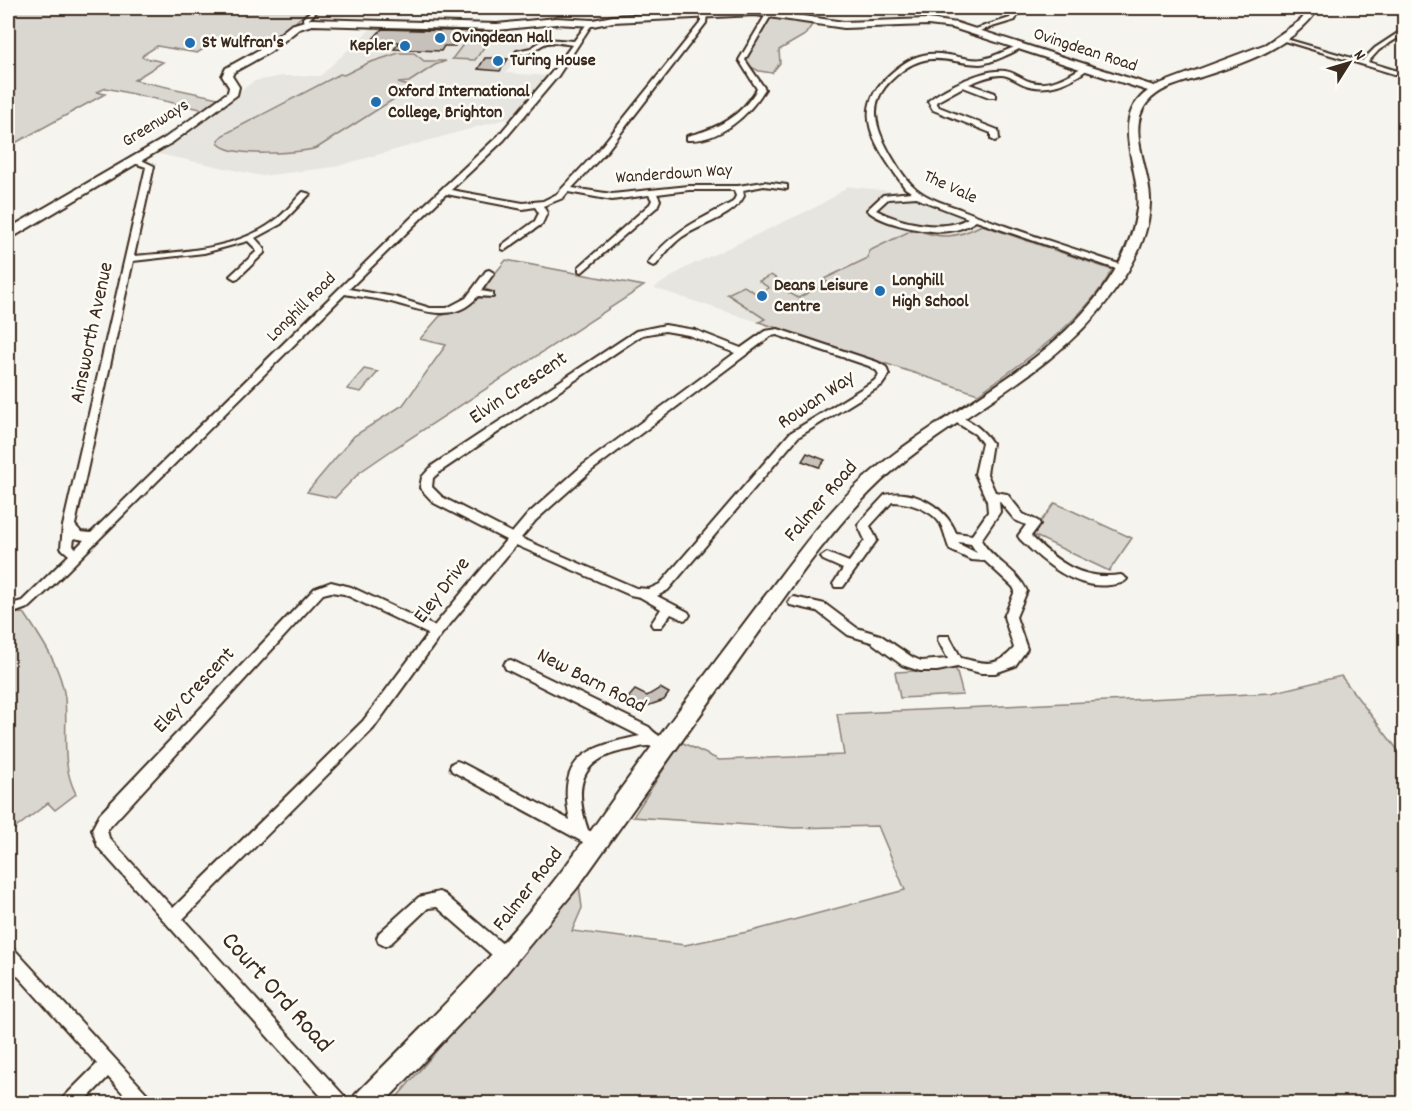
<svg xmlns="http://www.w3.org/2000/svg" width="1412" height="1111" viewBox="0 0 1412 1111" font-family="Dekko,sans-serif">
<rect width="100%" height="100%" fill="#f5f4ee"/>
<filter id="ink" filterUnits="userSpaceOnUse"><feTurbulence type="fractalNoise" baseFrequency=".0167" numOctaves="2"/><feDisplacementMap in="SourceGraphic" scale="12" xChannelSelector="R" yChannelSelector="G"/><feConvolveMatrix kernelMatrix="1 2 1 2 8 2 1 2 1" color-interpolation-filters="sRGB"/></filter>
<g filter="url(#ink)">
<path fill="#e7e5df" d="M375 25 516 28 532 48 516 51 511 58H516L506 73 548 76 516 116 334 167 262 176 159 154 175 139 254 81 283 76H320Z
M845 186 907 193 938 208 1108 268 1112 271 1054 338 978 394 654 288 687 267 816 207 835 196 847 187Z"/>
<path fill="#dad6d0" stroke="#8a8077" stroke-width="1.5" d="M8 8H311L278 38H222L197 53 157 46 143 55 142 57 163 62 134 80 223 99 205 110 106 88 97 92 105 94 8 147Z
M772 16 814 22 805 35 779 50 780 63 772 73 759 71 749 66 746 58Z
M465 42 487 43 475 60 452 59Z
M399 53H414L424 61H446L435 65 409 82 398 83 408 86 402 94 317 148C298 153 232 158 219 144L218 140 223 135 340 74 344 75 368 63Z
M982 225 1112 270C1087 318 1022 364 978 394L759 322 765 319 727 294 744 286 757 294 769 288 759 281 771 275 793 289 788 292 798 298 828 283 824 279 868 258 869 251 914 229C941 239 955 239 982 225Z
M506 260 644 286 395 448 360 472 335 498 307 492 354 436 403 405 446 345 420 339 440 316 458 311 477 298H489L493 292 483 288Z
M364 369 378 372 361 392 347 389Z
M1055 503 1132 538 1109 571 1031 534Z
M21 613 25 614C42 640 61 667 65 698 68 732 60 763 76 794L55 810 48 803 8 834V614Z
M956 669 963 695 900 698 895 672Z
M1341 676 1404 758V1103L391 1104 579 884 582 908 572 931 685 945 752 931 905 890 878 826 794 828 633 817 681 742 719 760 844 755 837 714 1271 693Z"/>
<path fill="#c7c1bb" stroke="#3b2a1e" stroke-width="1.5" d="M382 29 487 32 482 38 461 37 455 46H444L441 51 394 49 400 42 371 41Z
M485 58H493L508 59 500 71 478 69Z
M807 453 825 460 819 467 802 461Z
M660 688 669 693 664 700 647 706H638V703L628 698 635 690 647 696Z"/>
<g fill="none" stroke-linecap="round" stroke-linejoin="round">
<g stroke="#3b2a1e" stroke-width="4">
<path id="street" d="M314 8H320L309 19 308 24H304L303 18Z
M1028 8H1087L1084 10H1033L1018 14 1015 20 972 33 969 31 1010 18 1013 12Z
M768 11 773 12 745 60 765 89C749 115 720 142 687 140V136C718 129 741 116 757 89L739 60Z
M704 12 707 14 706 23 606 152 572 188 612 194 689 186H738L764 182 787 185V189L764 186 743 190 744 196C734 217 701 224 682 237 671 245 664 255 656 265L653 266 648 263C673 230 698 221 733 202L736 196 734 190H689L657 194 660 200 657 207 582 272 579 271V267L650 204 652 200 649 195 612 200 568 192 563 198 543 206 547 213 542 224 505 250 502 249V245L535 221 539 213 535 207 523 209 446 194 349 289 394 297 430 308H447L466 298 486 271 489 270 494 273 481 291 493 293V297L478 296C454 325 421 310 391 302 376 298 360 297 345 294L47 591 30 607 8 615V605L22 601 69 555 61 548 63 526 146 167 131 162V158H137L154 166 134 256C180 252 235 250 273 222 285 214 293 202 303 192L310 194 281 224 255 238 264 248V253L238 278 235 279 230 276 256 252V249L248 241 204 253 133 261 75 525 81 532 91 533 417 212 498 136 552 72 572 45C565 44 553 41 547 43 536 46 531 59 516 52L517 51 531 48 545 39 574 41 586 25 593 21 596 23 590 27 558 76 504 140 451 190 523 203 543 201 557 194 600 148 701 22V14ZM74 538 84 540 76 548 73 546Z
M1404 29V34L1379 50 1368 62 1404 73V77L1281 40 1286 39 1362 61 1375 48Z
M1017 46 1022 47C1015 52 989 64 980 64 948 63 929 48 898 74 879 90 871 105 879 130 884 145 900 173 911 184 924 198 943 203 960 209 1015 231 1072 248 1128 267V271H1122L976 221C968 226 959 230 949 231 929 234 881 224 867 210L883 195 911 192 905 188C882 154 848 116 885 79 895 69 909 58 923 55 944 50 967 62 983 59 994 57 1006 50 1017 46ZM917 197 921 200 968 218C945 233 900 223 876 210L888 199Z
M1083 67 1089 68C1071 83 1045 93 1023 84 1016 81 1009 75 1001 75 990 75 979 80 969 84L995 93V97H989L963 87 936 102 939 107 998 130 999 139 995 141 991 139V133L933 110 928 101C944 88 984 68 1005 71 1013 72 1019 77 1026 80 1047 89 1065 77 1083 67Z
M665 325 695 330 741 348 765 331 778 329 877 362 886 367 889 375 882 385 798 437 668 590 657 596 688 612 690 615 688 618 684 620 671 614 661 627H653L651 624 661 609 640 597 630 595 516 545 441 635 373 729 183 919 346 1098 349 1104H328L98 847 92 829 100 814 315 588 331 582 351 587 434 626 506 540 434 503 420 488 422 477 433 465 636 331ZM665 331 688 335 735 353 583 465 528 514 512 533 442 497 432 487 433 478 441 471 642 335ZM777 335 869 366 877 371 879 375 874 381 790 433 660 584 649 589 636 588 521 538 536 520 591 471 771 336ZM331 592 344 594 428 634 363 721 173 908 109 838 107 830 323 594Z
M956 415C971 420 983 430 992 443L987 474 995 492 1007 494 1023 514 1038 521 1040 524 1031 536C1057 562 1082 581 1121 575L1127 579C1123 584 1117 584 1110 585 1075 590 1043 562 1020 539L1018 536 1026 525 1015 520 999 501 1000 512 981 540C993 561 1017 569 1027 591L1016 617 1027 649 1015 666 995 673H981L957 667 937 671H920L902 665 871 642 848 635 817 611 790 605 788 602 790 599 794 597 825 604 857 628 880 635 912 657 921 661 948 659 938 640 939 636H949L961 658C985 664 997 668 1014 648L1004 617 1015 591 1013 587 985 561 971 560 950 550C946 542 945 531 940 523 930 509 908 502 892 502L870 526 877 540 843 587H835L833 584 843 569 823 560 821 557 827 553 849 562 865 540 858 525 860 522 885 495C913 488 946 507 956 533L972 535 988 512 987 501 975 474 982 443 975 434 952 420 951 418 952 416ZM958 542 971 544 977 553 959 544Z
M511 660 649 727C655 735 667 739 671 747L669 751 664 753C659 751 652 745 647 746 641 746 634 749 628 750 580 758 573 786 588 830L602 837 604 842 602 847 597 849 592 847 452 771 450 767 452 763 457 761 462 763 570 820C556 757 587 747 640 736L506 669 504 665 506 661Z
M439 892 444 894 512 952 514 957 512 962 506 965 500 962 437 907 428 908 391 943 385 946 379 943 377 938 379 933 419 897Z
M8 946 14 949 151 1098 154 1104H133L108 1077 82 1104H60L63 1098 97 1064 8 965Z"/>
</g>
<g stroke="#3b2a1e" stroke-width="4">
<path id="secondary" d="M1310 8H1319C1292 48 1244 63 1201 77 1182 83 1160 87 1147 103 1125 130 1152 172 1150 203 1149 238 1131 270 1110 297 1046 383 944 418 870 492 824 538 788 593 750 645 692 726 635 807 577 888L493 989 383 1104H351L355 1095C423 1026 494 958 554 881 577 852 598 820 620 790 664 729 710 669 755 609 784 572 810 534 842 500 912 425 1014 390 1083 313 1109 284 1132 249 1137 209 1142 169 1107 120 1148 91L953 28 928 25 844 28 755 15 613 22 593 26 556 24 497 30 312 25 299 29 270 52 234 72 232 76 239 87 237 95 173 142 13 237 8 238V229L165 138 228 92 229 87 222 76 226 68 262 48 291 25 311 19 497 24 556 18 593 20 613 16 755 9 844 22 928 19 957 23 1154 86 1266 44 1301 20Z"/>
</g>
<use href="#street" fill="#fdfcf7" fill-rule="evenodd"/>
<use href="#secondary" fill="#fdfcf7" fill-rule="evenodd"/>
</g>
</g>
<g fill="#1f6fb2" stroke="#fdfcf7" stroke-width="2">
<circle cx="440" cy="38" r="6"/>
<circle cx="190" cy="43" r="6"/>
<circle cx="405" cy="46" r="6"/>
<circle cx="498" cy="61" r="6"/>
<circle cx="376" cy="102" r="6"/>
<circle cx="880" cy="291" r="6"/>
<circle cx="762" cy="296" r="6"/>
</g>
<g text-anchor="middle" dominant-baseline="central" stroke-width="5" stroke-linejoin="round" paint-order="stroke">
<g font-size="18" font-weight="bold" fill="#3b2a1e" stroke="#fdfcf7" text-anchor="start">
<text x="452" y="38">Ovingdean Hall</text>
<text x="202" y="43">St Wulfran's</text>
<text x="393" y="46" text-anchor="end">Kepler</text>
<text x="510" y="61">Turing House</text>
<text x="388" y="92">Oxford International<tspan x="388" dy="21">College, Brighton</tspan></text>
<text x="892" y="281">Longhill<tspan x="892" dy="21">High School</tspan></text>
<text x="774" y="286">Deans Leisure<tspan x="774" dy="21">Centre</tspan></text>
</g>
<g font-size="18" fill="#3b2a1e" stroke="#fdfcf7">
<text transform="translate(1085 51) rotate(18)">Ovingdean Road</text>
<text transform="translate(156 124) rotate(-32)">Greenways</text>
<text transform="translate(674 175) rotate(-4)">Wanderdown Way</text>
<text transform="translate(950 188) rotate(25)">The Vale</text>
<text transform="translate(302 308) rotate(-45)">Longhill Road</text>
</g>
<g font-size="21" fill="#3b2a1e" stroke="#fdfcf7">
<text transform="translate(93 333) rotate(-78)">Ainsworth Avenue</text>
<text transform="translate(519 389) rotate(-34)">Elvin Crescent</text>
<text transform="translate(817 401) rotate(-34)">Rowan Way</text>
<text transform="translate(822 502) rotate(-49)">Falmer Road</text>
<text transform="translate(443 591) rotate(-52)">Eley Drive</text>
<text transform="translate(591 682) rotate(27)">New Barn Road</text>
<text transform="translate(195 691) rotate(-47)">Eley Crescent</text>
<text transform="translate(529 890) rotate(-52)">Falmer Road</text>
</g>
<g font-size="26" fill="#3b2a1e" stroke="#fdfcf7">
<text transform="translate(276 993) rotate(48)">Court Ord Road</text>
</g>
</g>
<rect width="1412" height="1111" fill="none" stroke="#fdfcf7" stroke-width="30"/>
<rect x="15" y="15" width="1382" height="1081" fill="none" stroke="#3b2a1e" stroke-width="2" filter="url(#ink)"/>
<g transform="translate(1349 63) rotate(53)" stroke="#fdfcf7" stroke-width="4.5" paint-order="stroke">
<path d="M0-4.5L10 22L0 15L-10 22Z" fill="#3b2a1e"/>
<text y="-9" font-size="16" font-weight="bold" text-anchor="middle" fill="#3b2a1e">N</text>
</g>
</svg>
